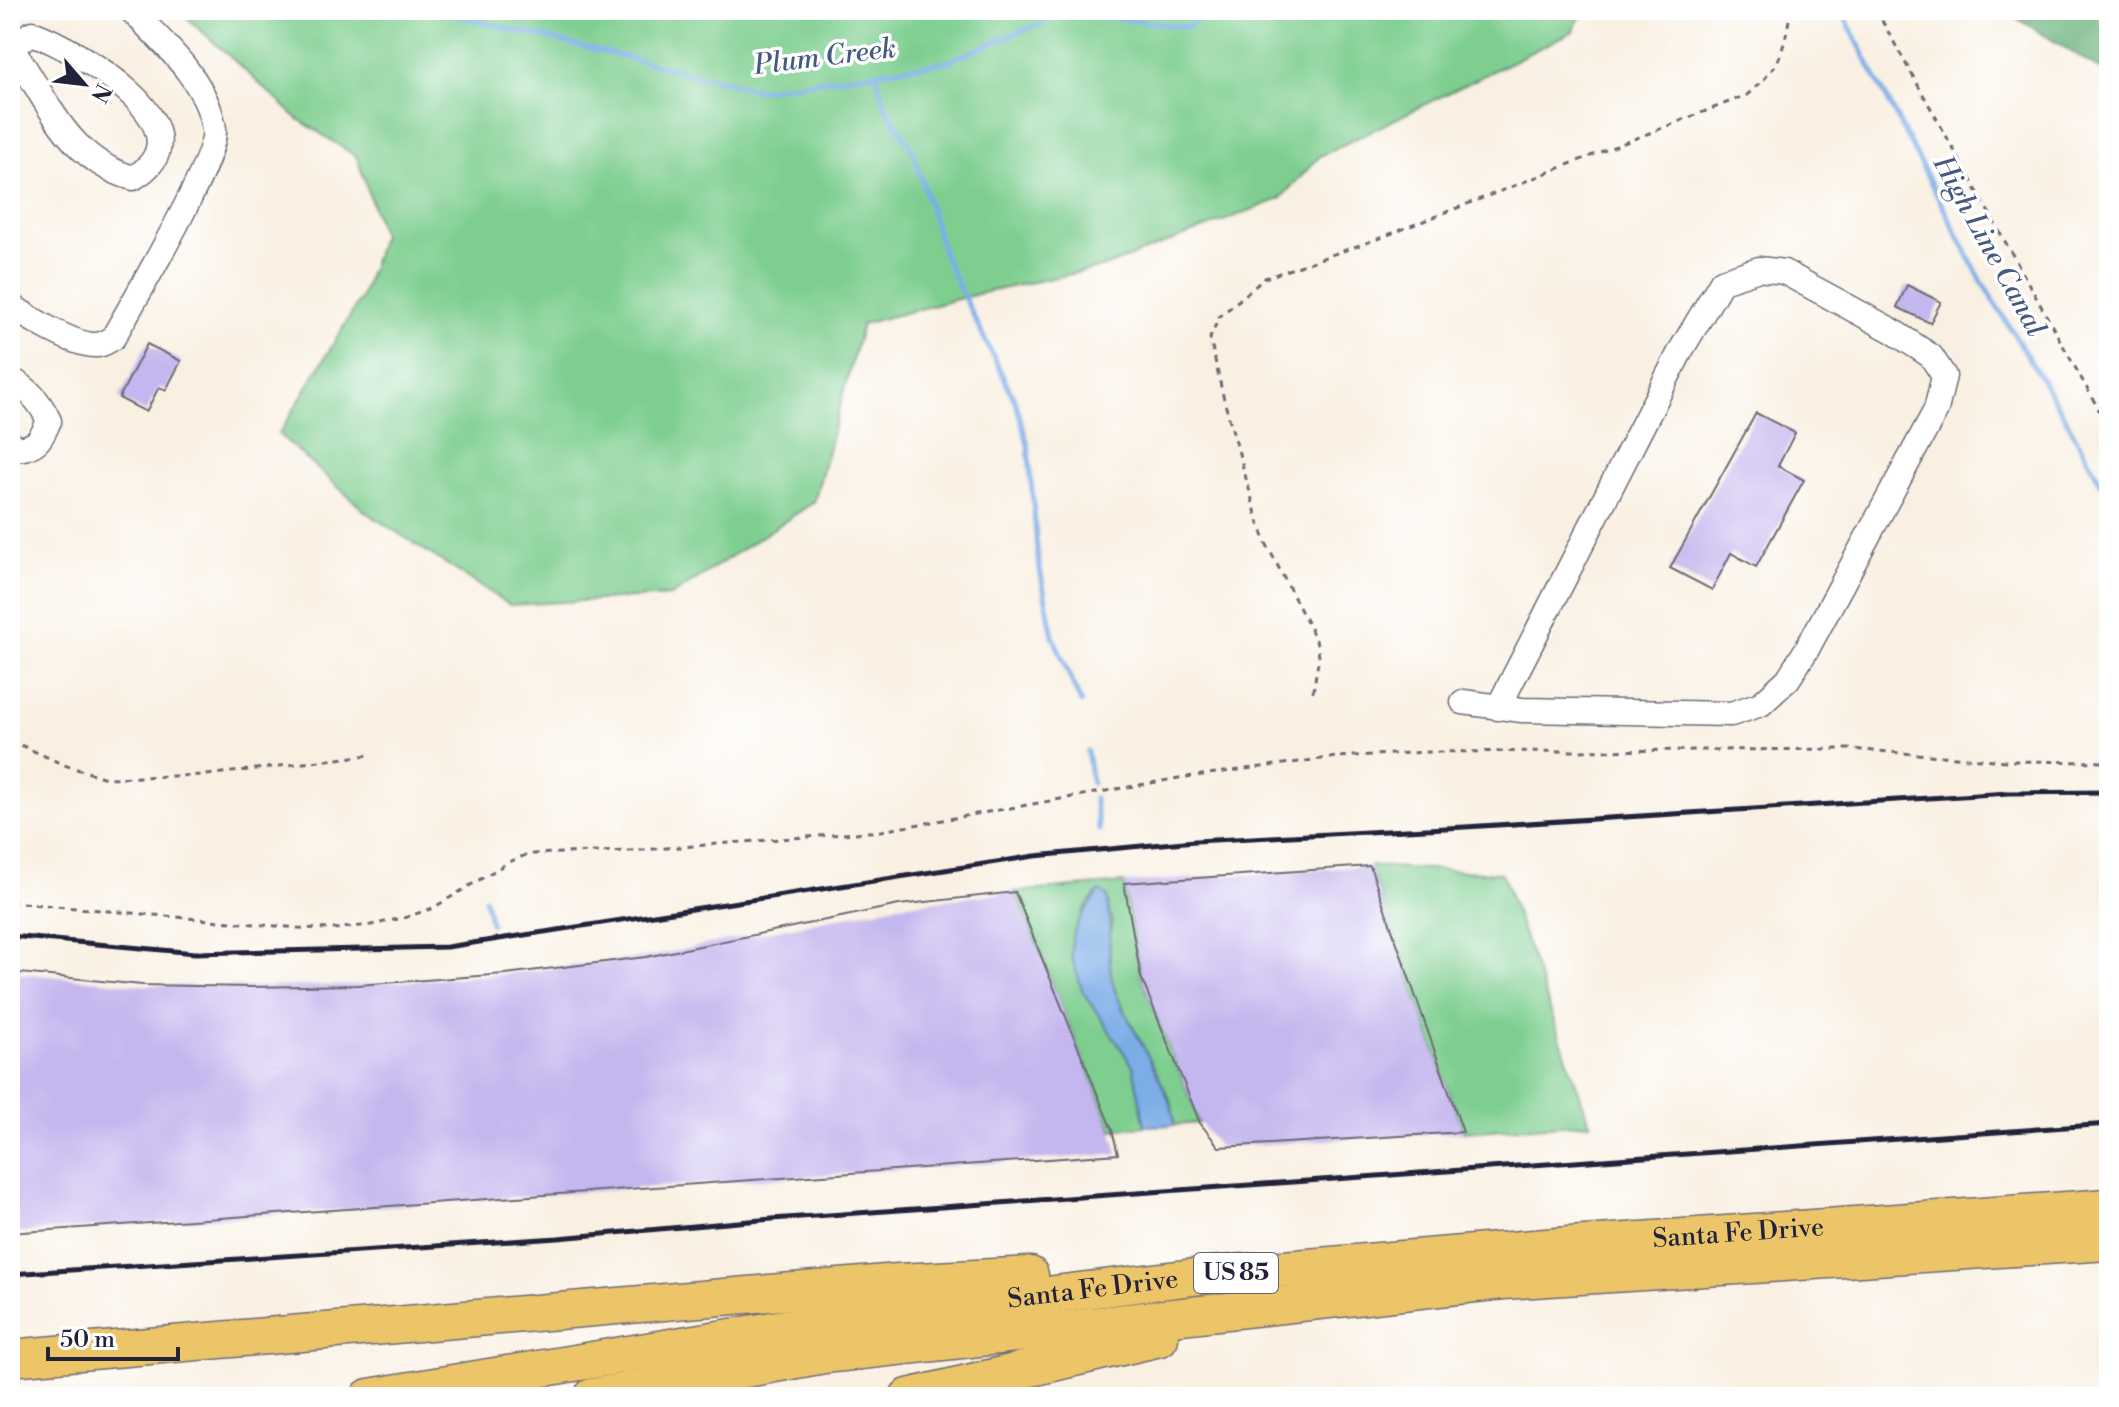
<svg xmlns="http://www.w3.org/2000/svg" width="2119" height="1407" viewBox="0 0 2119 1407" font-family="'Libre Bodoni',serif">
<rect width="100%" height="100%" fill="#fff"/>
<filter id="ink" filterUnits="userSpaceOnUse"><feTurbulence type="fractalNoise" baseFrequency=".0125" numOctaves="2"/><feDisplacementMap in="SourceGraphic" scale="16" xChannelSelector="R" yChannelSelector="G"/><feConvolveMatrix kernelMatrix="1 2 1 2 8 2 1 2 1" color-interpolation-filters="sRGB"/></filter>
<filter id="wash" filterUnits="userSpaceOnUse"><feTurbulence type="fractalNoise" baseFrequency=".006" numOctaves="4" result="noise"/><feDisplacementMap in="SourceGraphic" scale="32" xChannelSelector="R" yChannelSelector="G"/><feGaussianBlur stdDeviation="1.8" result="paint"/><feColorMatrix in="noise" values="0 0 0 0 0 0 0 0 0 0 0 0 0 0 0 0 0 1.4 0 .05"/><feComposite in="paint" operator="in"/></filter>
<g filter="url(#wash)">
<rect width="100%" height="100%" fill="#f9f0e2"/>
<path fill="#7dce8f" stroke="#507865" stroke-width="2" d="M179 10H1584L1572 32 1320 156 1280 199 1104 267 977 294 862 324 814 502 671 596 510 605 367 513 279 434 362 296 382 235 357 157 298 119Z
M1370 866 1502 873 1590 1123 1463 1132Z
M1124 883 1141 977 1200 1123 1174 1125 1172 1103 1119 1000 1110 976 1108 955 1112 918 1096 894 1085 908 1072 937 1083 992 1133 1066 1145 1126 1112 1130 1015 892Z"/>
<path fill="#66b17a" stroke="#446a5a" stroke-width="2" d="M2004 10H2109V75Z"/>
<path fill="#7cade7" stroke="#4f6891" stroke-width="2" d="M1100 891 1107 896C1115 933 1102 965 1119 1000 1130 1025 1178 1103 1174 1125L1145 1126 1133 1066 1083 992 1071 955 1072 937 1079 920Z"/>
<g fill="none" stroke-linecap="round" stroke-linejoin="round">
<path stroke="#7cade7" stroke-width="5" d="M433 10 759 90 946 62 1068 12 1186 27 1215 10
M1841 10 1982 282 2067 421 2109 498
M876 73 886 108 912 149 945 258 1016 403 1028 445 1038 559 1053 636 1081 703
M1087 751 1092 783
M1094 798 1099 830
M485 899 491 924"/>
</g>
<g id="blocks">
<path fill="#c4b6ee" d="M1907 285 1941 302 1930 323 1897 307Z
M147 344 181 361 166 390 159 387 146 412 119 398Z
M1756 413 1795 433 1778 466 1804 480 1756 567 1731 553 1712 590 1670 568Z
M1370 866 1463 1132 1219 1147 1200 1123 1141 977 1124 883Z
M1015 892 1112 1130 1118 1154 10 1233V972L142 985 251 987 358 985 505 974 646 957 899 905Z"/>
</g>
</g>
<g filter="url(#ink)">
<use href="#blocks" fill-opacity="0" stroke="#6d6a75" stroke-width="2"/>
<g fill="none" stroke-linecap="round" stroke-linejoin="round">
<g stroke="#6d6a75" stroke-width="27">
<path id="minor" d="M10 46C48 97 65 159 133 178 216 129 76 49 32 33L11 47
M10 305C29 318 74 346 96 345 103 345 107 341 113 338 132 304 219 158 214 129 207 80 163 43 131 10
M10 379C28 388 41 403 49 421 41 438 39 446 18 449L10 443
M1463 702 1522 710 1731 714 1761 704 1788 679 1807 649 1936 410 1944 376 1931 356 1891 330 1784 272 1759 269 1722 281 1681 350 1498 708"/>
</g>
<g stroke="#6d6a75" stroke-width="39">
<g id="highway">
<path d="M10 1358 898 1282 1030 1275"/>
<path id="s1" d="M369 1397 809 1324 1210 1275 1570 1245 2109 1207"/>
<path d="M592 1397 824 1355 1503 1281 2109 1242"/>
<path d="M908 1397 1160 1338"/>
</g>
</g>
<path stroke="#6d6a75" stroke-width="3" stroke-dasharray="6 6" stroke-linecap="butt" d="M1876 10 2109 428
M1313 692 1319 656 1316 640 1267 545 1258 521 1224 400 1210 338 1219 317 1265 278 1380 238 1747 95C1782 65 1782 55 1791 10
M10 740 64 765 106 778 207 775 369 755
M10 902 298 928 333 929 371 925 407 917 433 908 507 863 528 854 630 851 881 831 1179 778 1336 757 1428 752 1850 749 2007 761 2109 762"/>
<use href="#minor" stroke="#fff" stroke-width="24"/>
<use href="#highway" stroke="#ecc569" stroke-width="36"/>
<path stroke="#22223b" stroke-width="5" d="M10 936 195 953 447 947 1035 856 1195 841 1465 827 2009 793 2109 792
M10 1274 558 1238 772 1219 2109 1124"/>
</g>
</g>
<g text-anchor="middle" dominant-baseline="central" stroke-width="7" stroke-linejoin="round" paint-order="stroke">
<rect fill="#fff" stroke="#646476" stroke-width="2" x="1194" y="1253" width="84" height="40" rx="6"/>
<g font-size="24" font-weight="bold" fill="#22223b">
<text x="1236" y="1273">US 85</text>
</g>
<g font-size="26" fill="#22223b" stroke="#fff">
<text stroke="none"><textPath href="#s1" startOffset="1380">Santa Fe Drive</textPath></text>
<text stroke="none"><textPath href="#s1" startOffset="732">Santa Fe Drive</textPath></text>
</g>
<g font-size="28" font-style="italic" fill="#465a80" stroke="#fff">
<text transform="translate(825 57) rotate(-7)">Plum Creek</text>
<text transform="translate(1989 246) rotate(61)">High Line Canal</text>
</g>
</g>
<rect width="2119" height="1407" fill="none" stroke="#fff" stroke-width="40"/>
<g transform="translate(84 84) rotate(118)" stroke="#ffffff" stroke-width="6" paint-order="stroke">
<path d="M0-6L14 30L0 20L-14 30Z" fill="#22223b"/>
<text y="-12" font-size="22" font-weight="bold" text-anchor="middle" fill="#22223b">N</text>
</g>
<path d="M48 1347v12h130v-12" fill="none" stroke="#22223b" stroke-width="4"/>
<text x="60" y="1347" font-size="24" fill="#22223b" stroke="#ffffff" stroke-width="6" paint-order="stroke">50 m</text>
</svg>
